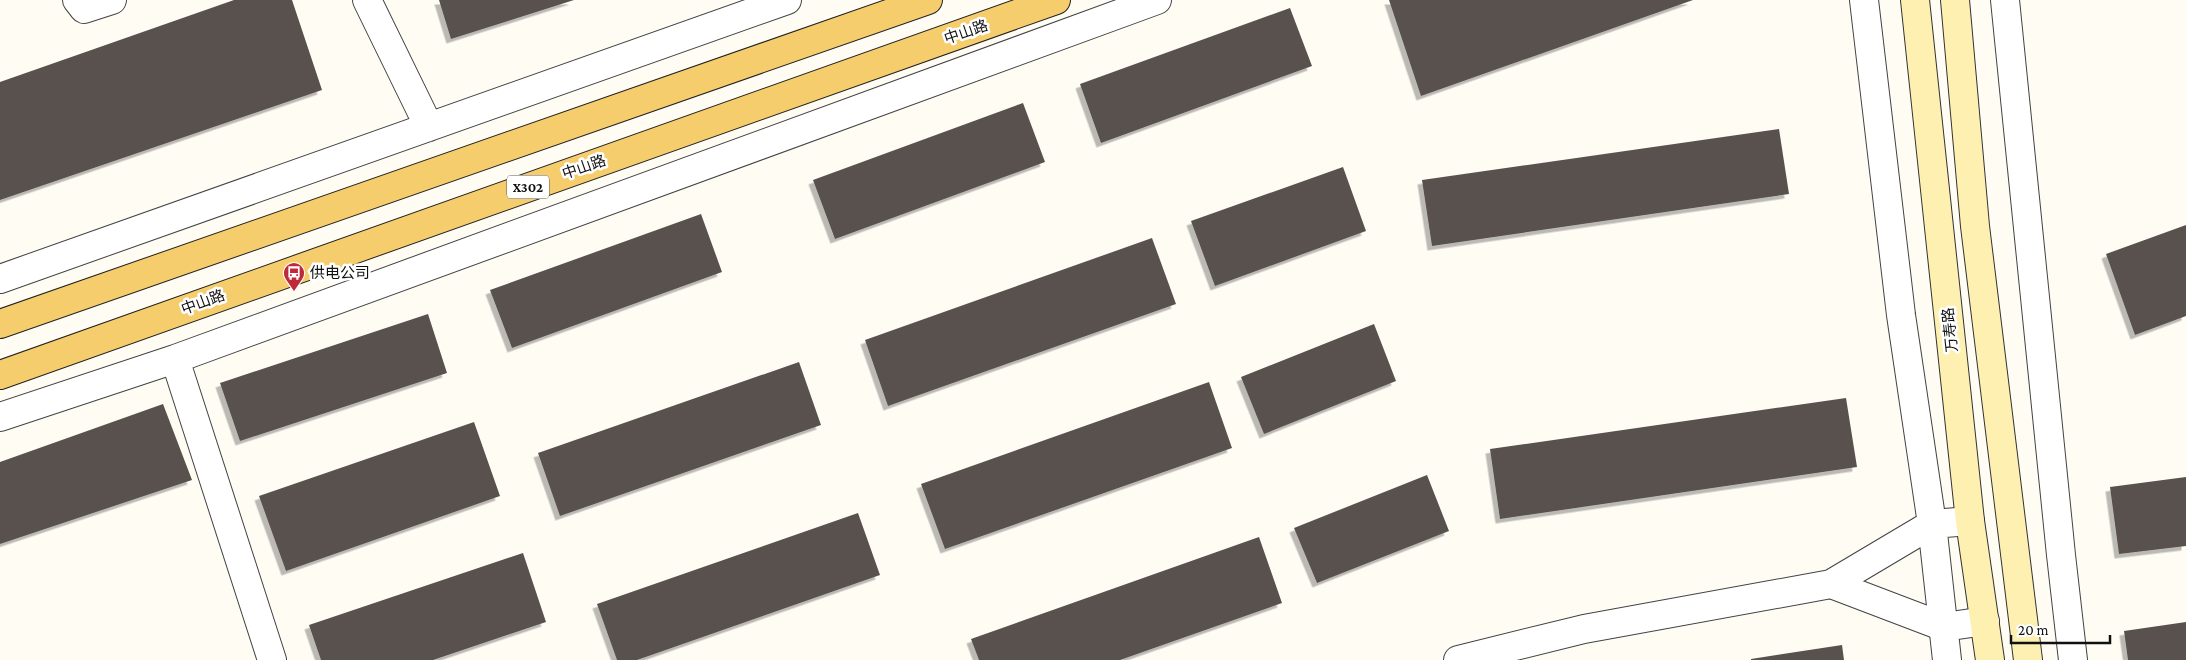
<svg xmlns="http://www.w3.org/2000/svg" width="2186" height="660" viewBox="0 0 2186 660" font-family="'Crimson Pro','Noto Sans SC',serif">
<defs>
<filter id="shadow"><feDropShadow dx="-4.5" dy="4.5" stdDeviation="0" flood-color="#0004"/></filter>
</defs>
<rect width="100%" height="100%" fill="#fffcf4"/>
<path fill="#59514d" filter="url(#shadow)" d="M234 0H292L322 90 0 200V82Z
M439 0H574L451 39Z
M1389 0H1693L1421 96Z
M1290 8 1312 66 1101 143 1080 84Z
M1023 103 1045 162 835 239 813 180Z
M1779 129 1789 194 1432 246 1422 180Z
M1343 167 1366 231 1215 286 1191 221Z
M701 214 722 272 512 348 490 290Z
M2186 225V316L2135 335 2106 254Z
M1152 238 1176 304 888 406 865 340Z
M428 314 447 373 240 441 220 383Z
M1374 324 1396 381 1264 434 1241 377Z
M799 362 821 425 560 516 538 453Z
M1209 382 1232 448 945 549 921 484Z
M1846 398 1857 467 1500 519 1490 449Z
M163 404 192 480 0 544V462Z
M474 422 500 496 286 571 259 496Z
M1427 475 1449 531 1317 583 1294 528Z
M2186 477V546L2119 554 2110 487Z
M858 513 880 575 637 660H617L597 604Z
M1259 537 1282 603 1120 660H979L971 639Z
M523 553 546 622 433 660H321L309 625Z
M2186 622V660H2128L2124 631Z
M1842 645 1844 660H1751V659Z"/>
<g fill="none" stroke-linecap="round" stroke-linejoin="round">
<g stroke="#434343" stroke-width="30">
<path id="minor" d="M77 0 84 9 112 0
M367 0 429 127
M1864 0 1901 315 1932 524 1947 660
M2005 0 2061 555 2073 660
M0 279 787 0
M175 359 272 660
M0 417 175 359 1157 0
M1970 521 1932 524 1831 584 1944 627 1985 621
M1458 660 1584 629 1831 584"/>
</g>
<g stroke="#323232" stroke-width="30">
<path id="secondary" d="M1915 0 1970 521 1990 660
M1955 0 1975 226 2028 660"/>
</g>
<g stroke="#212121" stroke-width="30">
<path id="primary" d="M0 324 928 0
M0 375 1056 0"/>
</g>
<use href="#minor" stroke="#fff" stroke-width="28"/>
<use href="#secondary" stroke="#fdf0b1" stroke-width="28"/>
<use href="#primary" stroke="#f5cd6d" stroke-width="28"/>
</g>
<defs>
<g id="bus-pin" transform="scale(1.125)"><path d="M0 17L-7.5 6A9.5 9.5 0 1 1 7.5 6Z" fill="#be2a39" stroke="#fff"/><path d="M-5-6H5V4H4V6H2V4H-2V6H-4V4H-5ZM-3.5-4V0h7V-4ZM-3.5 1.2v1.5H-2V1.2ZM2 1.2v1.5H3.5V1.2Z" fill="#fff"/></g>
</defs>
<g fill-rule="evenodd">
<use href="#bus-pin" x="294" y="273"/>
</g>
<g text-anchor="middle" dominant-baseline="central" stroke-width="5" stroke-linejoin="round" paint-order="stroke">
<rect fill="#fff" stroke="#585858" stroke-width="1" x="507" y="175.5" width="42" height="23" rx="4"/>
<g font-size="14" font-weight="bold" fill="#101010">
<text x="528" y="187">X302</text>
</g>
<g font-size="15" fill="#101010" stroke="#fff">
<text transform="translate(966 32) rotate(-19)">中山路</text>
<text transform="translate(584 167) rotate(-19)">中山路</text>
<text transform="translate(203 302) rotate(-20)">中山路</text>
<text transform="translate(1950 330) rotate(-96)">万寿路</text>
</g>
<g font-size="15" fill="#101010" stroke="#fff" text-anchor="start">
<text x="310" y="273">供电公司</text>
</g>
</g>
<path d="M2011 635v8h99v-8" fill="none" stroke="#101010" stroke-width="2.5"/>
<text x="2018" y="635" font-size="15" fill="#101010" stroke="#ffffff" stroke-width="4" paint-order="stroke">20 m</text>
</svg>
